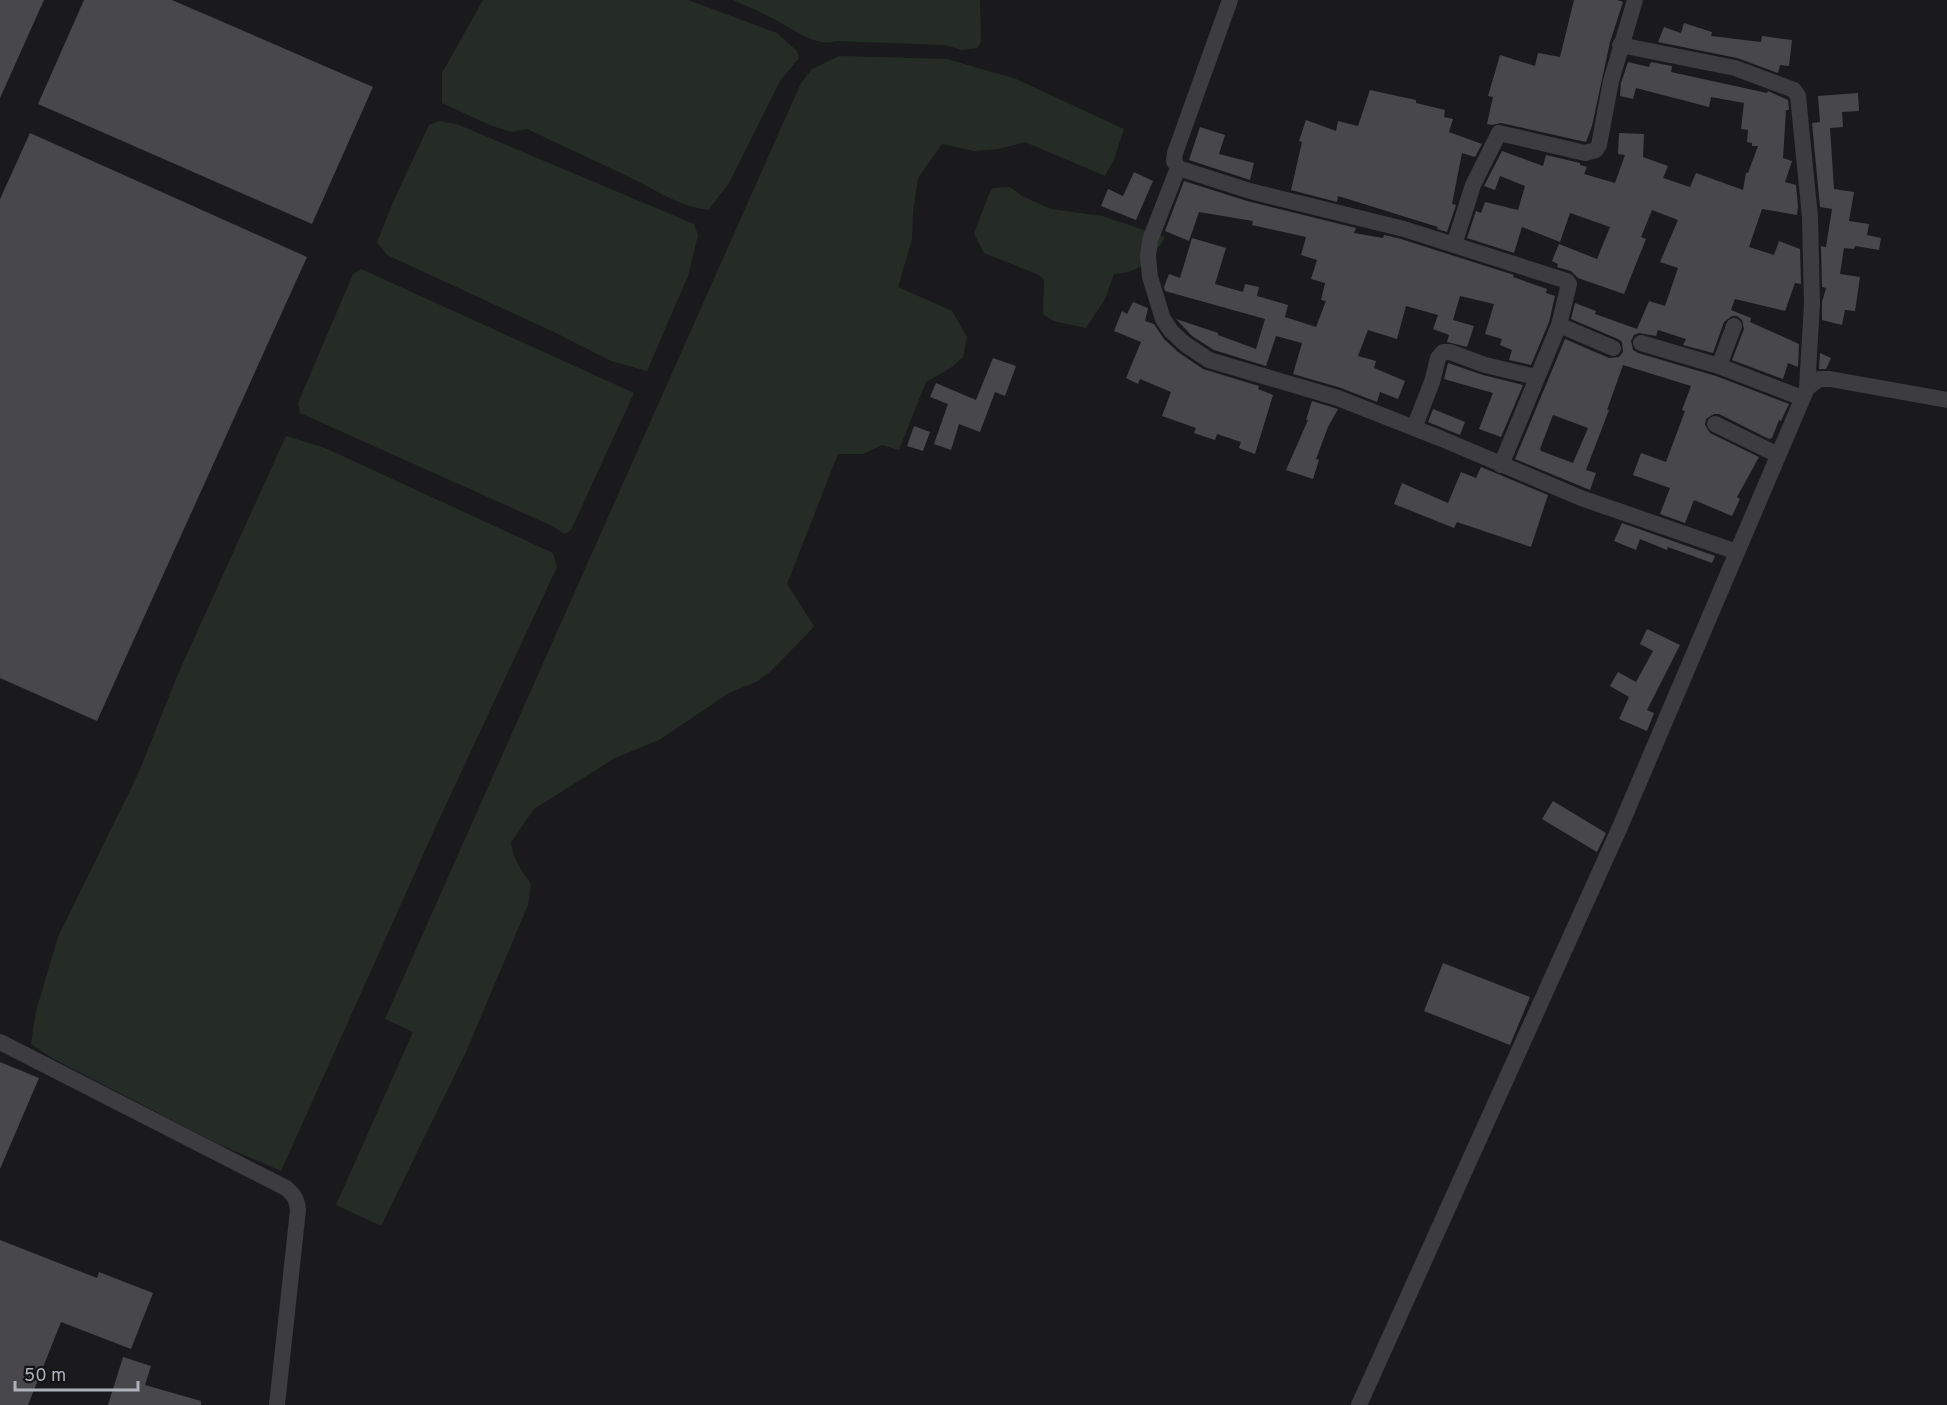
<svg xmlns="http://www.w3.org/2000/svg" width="1947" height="1405" viewBox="0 0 1947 1405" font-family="Overpass,sans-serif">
<rect width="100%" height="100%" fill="#1a1a1c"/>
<path fill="#252c26" d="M483 0H688L777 33 797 51 799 58 780 81 729 183 708 210C677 206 651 187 623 174 591 159 559 144 527 129L512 132 492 126 442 103V73Z
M733 0H980L981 42 977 48 962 50 945 45 837 41C814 48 791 27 772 18 759 11 746 6 733 0Z
M839 56 947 59 1016 79 1124 129 1114 159 1105 176 1025 142 999 149 974 151 942 144 918 178 913 212 912 239 898 287 952 311 967 337 963 357 952 367 926 382 899 450 882 445 863 454H838L787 584 814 626 810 631 770 672 756 682 729 693 659 740 615 758 534 809 511 842C513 859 521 870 531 884L528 905 466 1052 381 1226 336 1205 413 1032 385 1019 801 83 812 69Z
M440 121 459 125 694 224 698 235 688 276 647 371 611 361 556 333 387 255 377 242 394 200 429 125Z
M1010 187 1022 196 1051 209 1102 216 1165 237C1152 259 1141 273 1114 274L1105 299 1086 328 1053 321 1043 314 1044 280 1039 275 984 253 974 234 989 194 993 188Z
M361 269 634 393 571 530 565 534 550 525 300 413 298 403 353 274Z
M286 436 325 448 553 553 557 567 436 826 281 1171 216 1143 52 1058 31 1044 36 1011 58 937 139 772 178 674Z"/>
<path fill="#48474c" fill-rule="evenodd" d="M0 0H44L0 98Z
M84 0H172L373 87 312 224 38 104Z
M1574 0H1617L1623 2 1610 42 1592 126 1586 142 1501 123 1492 125 1487 124 1493 97 1488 96 1500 55 1535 66 1538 53 1560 57Z
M1684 23 1712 32 1711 36 1761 42 1762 36 1792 40 1789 66 1780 65 1778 73 1737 58 1658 42 1664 27 1681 33Z
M1628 62 1649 67 1651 62 1672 66 1671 72 1767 93 1768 91 1788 100 1789 110H1786L1783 158 1792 161 1785 182 1796 185 1798 206 1797 215 1762 209 1749 247 1774 255 1779 241 1800 249 1801 284 1795 283 1785 311 1735 299 1731 310 1751 318 1750 322 1799 344 1798 367 1788 363 1783 379 1732 360 1744 329 1742 320 1737 316H1732L1724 322 1713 353 1683 345 1686 339 1658 330 1656 336 1639 333 1634 335 1631 341 1633 350 1638 353 1716 376 1789 404 1781 421 1779 420 1772 438 1769 439 1719 414H1714L1706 419 1705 425 1710 433 1759 457 1737 497 1740 499 1732 516 1694 500 1685 523 1660 514 1670 488 1633 475 1641 453 1666 462 1685 411 1682 410 1691 386 1623 365 1607 410H1609L1586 470 1596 473 1590 490 1515 459 1565 339 1609 358 1619 357 1623 352 1622 342 1618 339 1571 319 1575 303 1596 311 1595 314 1637 329 1649 301 1665 306 1678 268 1660 262 1678 220 1652 210 1641 237 1646 239 1624 294 1578 278 1571 271 1557 267 1558 264 1552 261 1559 244 1597 259 1610 227 1570 213 1560 242 1522 227 1514 253 1467 238 1476 211 1481 213 1485 202 1518 210 1525 186 1500 176 1495 190 1484 186 1502 151 1543 166 1546 155 1580 163V165L1587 167 1584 174 1615 183 1625 155 1618 154 1619 133 1644 134 1643 157 1668 166 1663 178 1690 187 1696 173 1743 190 1746 173H1748L1758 146H1752V143L1747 142 1748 130 1741 129 1744 103 1711 97 1709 107 1636 88 1633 99 1620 96 1621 83ZM1553 415 1588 428 1573 463 1541 451 1540 449Z
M1370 90 1416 100V103L1445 110 1444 117 1453 119 1449 132 1482 144 1475 157 1462 153 1452 204 1456 205 1447 232 1437 229 1438 227 1338 196 1337 202 1291 190 1302 142 1299 141 1306 120 1336 131 1338 121 1358 126Z
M1858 93 1859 111 1842 112 1843 127 1830 128 1834 189 1854 192 1849 221 1869 224 1867 235 1881 238 1879 250 1855 246 1854 249 1844 248 1840 274 1860 277 1855 311 1845 310 1842 325 1822 320V302L1826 288 1822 287 1821 246 1826 247 1832 209 1820 207 1812 123 1820 122 1818 96Z
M1200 127 1225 135 1219 154 1254 163 1250 180 1189 160Z
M30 133 307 257 97 721 0 678V199Z
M1134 172 1153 181 1136 220 1101 206 1108 189 1123 196Z
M1184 181 1247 201 1356 228 1354 233 1383 238 1384 235 1401 239 1514 275 1513 277 1547 289 1546 293 1555 296 1549 322 1531 365 1509 360 1512 350 1500 345 1502 339 1485 334 1494 304 1460 296 1453 320 1474 326 1467 347 1447 342 1449 335 1433 329 1438 315 1406 306 1397 339 1368 330 1358 356 1376 361 1374 368 1405 381 1398 399 1380 392 1377 402 1341 388 1293 374 1302 343 1276 336 1266 366 1214 350 1192 336 1176 319 1218 333V335L1256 349 1265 319 1165 291 1164 287 1169 274 1180 278 1192 238 1226 248 1215 284 1243 292 1245 284 1259 287 1257 296 1288 305 1285 317 1316 327 1326 301 1321 300 1325 283 1311 279 1317 260 1301 255 1306 237 1252 225 1253 221 1199 212 1189 241 1165 231Z
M1133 302 1148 308 1145 321 1154 324 1164 339 1178 352 1203 369 1259 386 1258 389 1273 395 1255 454 1239 448 1241 442 1217 434 1215 440 1194 433 1196 428 1162 416 1171 392 1140 379 1138 384 1126 378 1141 342 1114 331 1122 311 1127 314Z
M1820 353 1831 358 1826 369H1819Z
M993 358 1016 366 1005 396 995 392 980 432 959 424 951 450 934 444 948 404 930 397 936 383 976 400Z
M1448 363 1483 375 1523 385 1501 437 1479 429 1493 393 1444 379Z
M1312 401 1338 409 1328 427 1316 459 1319 460 1313 479 1286 470 1308 420H1306Z
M1433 409 1465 422 1460 435 1428 422Z
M914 426 930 432 923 451 907 446Z
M1481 467 1548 495 1531 547 1457 522 1454 528 1394 504 1402 483 1448 503 1461 472 1476 478Z
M1622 523 1715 556 1712 563 1668 547 1667 550 1640 539 1636 550 1614 541Z
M1647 629 1680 645 1647 710 1654 713 1647 731 1619 719 1629 697 1610 686 1618 672 1636 682 1653 651 1640 644Z
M1553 801 1606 833 1597 852 1542 819Z
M1443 963 1530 997 1510 1045 1424 1011Z
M0 1062 39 1078 0 1169Z
M0 1240 97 1278 99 1272 153 1293 131 1349 61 1322 28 1405H0Z
M123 1357 151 1366 145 1385 201 1401V1405H108Z"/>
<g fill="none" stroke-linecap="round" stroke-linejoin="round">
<path stroke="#3c3c41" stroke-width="16" d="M1230 0 1175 153 1174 161 1178 168 1150 240 1148 256 1150 277 1163 319 1171 331 1185 344 1209 360 1338 398 1442 439 1581 498 1737 552
M1620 45 1735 68 1794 90 1798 96 1810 217 1812 304 1807 388
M1178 168 1250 191 1404 229 1567 281 1569 284 1559 325 1501 465
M1454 245 1473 185 1499 133 1585 153 1596 150 1599 145 1611 81 1635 0
M1559 325 1613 348
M1641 343 1719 366 1802 398
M1719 366 1734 326
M1715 424 1778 455
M1414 428 1432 382 1438 358 1443 352H1450L1485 365 1536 377
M0 1042 286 1188C294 1195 297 1199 298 1210L277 1405
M1359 1405 1620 827 1807 388 1819 379H1830L1947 400"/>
</g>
<path d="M15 1381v9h123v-9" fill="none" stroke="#aeb1bb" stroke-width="3"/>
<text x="24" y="1381" font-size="18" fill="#aeb1bb" stroke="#151517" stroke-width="4.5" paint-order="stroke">50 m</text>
</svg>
